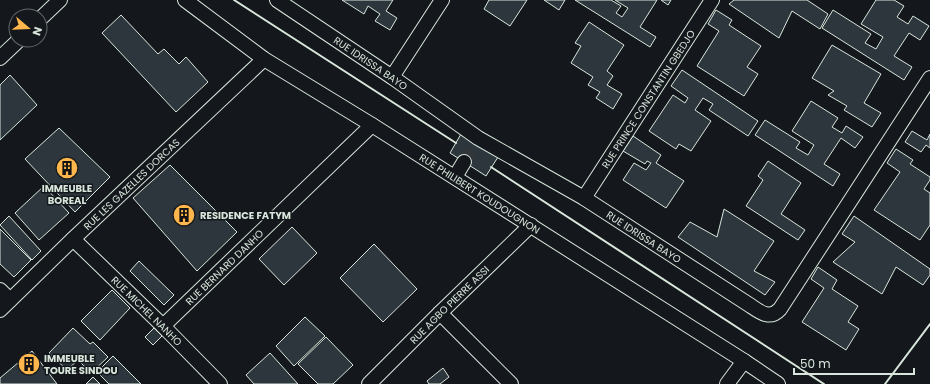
<svg xmlns="http://www.w3.org/2000/svg" width="930" height="384" viewBox="0 0 930 384" font-family="Poppins,sans-serif">
<rect width="100%" height="100%" fill="#14181c"/>
<path fill="#2c363c" stroke="#d8e6dc" d="M342 0H393L386 11 397 18 390 30 375 21 380 14 368 6 364 14Z
M489 0H527L510 26 484 9Z
M544 0H565L559 10Z
M575 0H611L621 6 616 13 622 17 628 8 615 0H657L640 27 656 37 650 47Z
M661 0H671L668 5Z
M734 0H807L828 14 820 29 792 11 779 38 729 4Z
M876 0H894L904 6 897 17 908 24 913 16 929 26 920 40 909 33 894 56 912 67 904 80 822 28 833 10 871 34 865 43 876 49 883 37 861 24Z
M716 10 732 20 729 25 761 46 747 67 758 74 744 96 697 66 719 31 708 24Z
M121 15 158 54 164 49 179 64 186 57 208 82 176 112 102 33Z
M589 22 624 45 607 71 613 76 607 85 622 94 613 109 596 98 600 92 588 85 593 77 571 63 581 46 575 43Z
M832 45 881 74 864 103 881 113 872 127 844 110 847 106 828 95 834 91 812 78Z
M682 70 758 121 748 136 709 110 713 104 703 98 695 110 711 121 691 151 679 144 676 149 649 131 673 95 685 103 688 98 671 86Z
M10 75 37 105 0 140V85Z
M811 101 838 118 832 127 842 133 846 126 863 137 855 148 841 138 824 164 840 174 833 186 755 135 765 120 800 142 796 148 808 155 814 145 792 131Z
M59 128 110 177 75 212 25 159Z
M912 131 927 140 930 134V148L926 145 921 152 905 142Z
M461 134 498 157 486 176 450 153Z
M633 136 661 155 656 163 684 181 666 208 623 180 634 163 646 170 651 163 647 161 645 164 623 151Z
M896 149 913 160 910 164 930 177V180L924 189 930 193V225L920 240 874 210 900 172 887 163Z
M768 161 801 183 781 214 805 230 798 240 746 206 763 180 758 176Z
M170 165 237 232 197 271 133 198Z
M44 186 69 213 39 240 15 213Z
M724 209 774 241 754 271 775 282 765 295 678 237 690 222 717 237Z
M9 216 41 251 32 260 0 225Z
M854 216 930 269V275L923 285 896 267 882 294 833 262 855 242 842 234Z
M292 227 317 253 284 285 259 259Z
M0 229 31 260 14 277 0 264Z
M374 244 417 289 383 322 340 278Z
M139 261 174 295 164 305 130 271Z
M818 267 837 280 832 289 858 306 848 322 859 329 846 350 802 322 824 288 811 279Z
M112 290 130 308 100 340 81 321Z
M305 317 325 336 294 366 276 346Z
M73 328 90 344 93 342 108 357 91 373 78 360 67 370 49 353Z
M154 328 162 336 153 345 145 337Z
M326 337 353 365 333 384H318L298 364Z
M32 351 57 384H0V378Z
M270 353 298 384H254L246 375Z
M113 356 141 384H109L97 372Z
M443 368 449 377 440 384H429L427 381Z
M93 377 100 384H86Z"/>
<g fill="none" stroke-linecap="round" stroke-linejoin="round">
<path stroke="#313739" stroke-width="14" stroke-dasharray="14 7" stroke-linecap="butt" d="M464 162 475 143"/>
<g stroke="#d8e6dc" stroke-width="16">
<g id="minor">
<path id="s1" d="M185 0 264 59 372 125 744 361 778 384"/>
<path id="s2" d="M277 0 392 77 478 138 584 198 748 304C759 311 769 321 780 309L930 78"/>
<path d="M40 19 60 0"/>
<path d="M0 58 19 40"/>
<path d="M392 77 442 0"/>
<path d="M455 177 464 162"/>
<path id="s3" d="M584 198 712 0"/>
<path id="s4" d="M73 239 163 326 220 384"/>
<path d="M0 290 10 300"/>
<path id="s5" d="M0 310 73 239 264 59"/>
<path d="M440 313 511 384"/>
<path id="s6" d="M163 326 372 125"/>
<path id="s7" d="M369 384 440 313 531 225"/>
<path d="M727 384 744 361"/>
</g>
</g>
<use href="#minor" stroke="#14181c" stroke-width="14"/>
<path stroke="#d8e6dc" stroke-width="2" d="M234 0 456 143
M491 167 824 384
M885 384 930 324"/>
</g>
<defs>
<g id="building-disc" transform="scale(1.15)"><circle r="9.5" fill="#ffb74d" stroke="#14181c"/><path d="M-4-6H4V6H1V3H-1V6H-4ZM-2.5-4.3h1.7v1.8h-1.7ZM.8-4.3h1.7v1.8H.8ZM-2.5-1h1.7V.8h-1.7ZM.8-1h1.7V.8H.8Z" fill="#111"/></g>
</defs>
<g fill-rule="evenodd">
<use href="#building-disc" x="67" y="168"/>
<use href="#building-disc" x="184" y="215"/>
<use href="#building-disc" x="29" y="364"/>
</g>
<g text-anchor="middle" dominant-baseline="central" stroke-width="3" stroke-linejoin="round" paint-order="stroke">
<g font-size="10" fill="#d8e6dc" stroke="#14181c">
<text stroke="none"><textPath href="#s2" startOffset="113">RUE IDRISSA BAYO</textPath></text>
<text stroke="none"><textPath href="#s3" startOffset="118">RUE PRINCE CONSTANTIN GBEDJO</textPath></text>
<text stroke="none"><textPath href="#s5" startOffset="182">RUE LES GAZELLES DORCAS</textPath></text>
<text stroke="none"><textPath href="#s1" startOffset="353">RUE PHILIBERT KOUDOUGNON</textPath></text>
<text stroke="none"><textPath href="#s2" startOffset="437">RUE IDRISSA BAYO</textPath></text>
<text stroke="none"><textPath href="#s6" startOffset="85">RUE BERNARD DANHO</textPath></text>
<text stroke="none"><textPath href="#s7" startOffset="113">RUE AGBO PIERRE ASSI</textPath></text>
<text stroke="none"><textPath href="#s4" startOffset="103">RUE MICHEL NANHO</textPath></text>
</g>
<g font-size="10" font-weight="bold" fill="#d8e6dc" stroke="#14181c" text-anchor="start">
<text x="67" y="188" text-anchor="middle">IMMEUBLE<tspan x="67" dy="12">BOREAL</tspan></text>
<text x="200" y="215">RESIDENCE FATYM</text>
<text x="44" y="358">IMMEUBLE<tspan x="44" dy="12">TOURE SINDOU</tspan></text>
</g>
</g>
<g transform="translate(28 28) rotate(109)"><circle r="19" fill="#14181c" stroke="#626a69"/>
<path d="M0-3L7 15L0 10L-7 15Z" fill="#ffb74d"/>
<text y="-6" font-size="11" font-weight="bold" text-anchor="middle" fill="#d8e6dc">N</text>
</g>
<path d="M794 368v6h120v-6" fill="none" stroke="#d8e6dc" stroke-width="2"/>
<text x="800" y="368" font-size="12" fill="#d8e6dc" stroke="#14181c" stroke-width="3" paint-order="stroke">50 m</text>
</svg>
